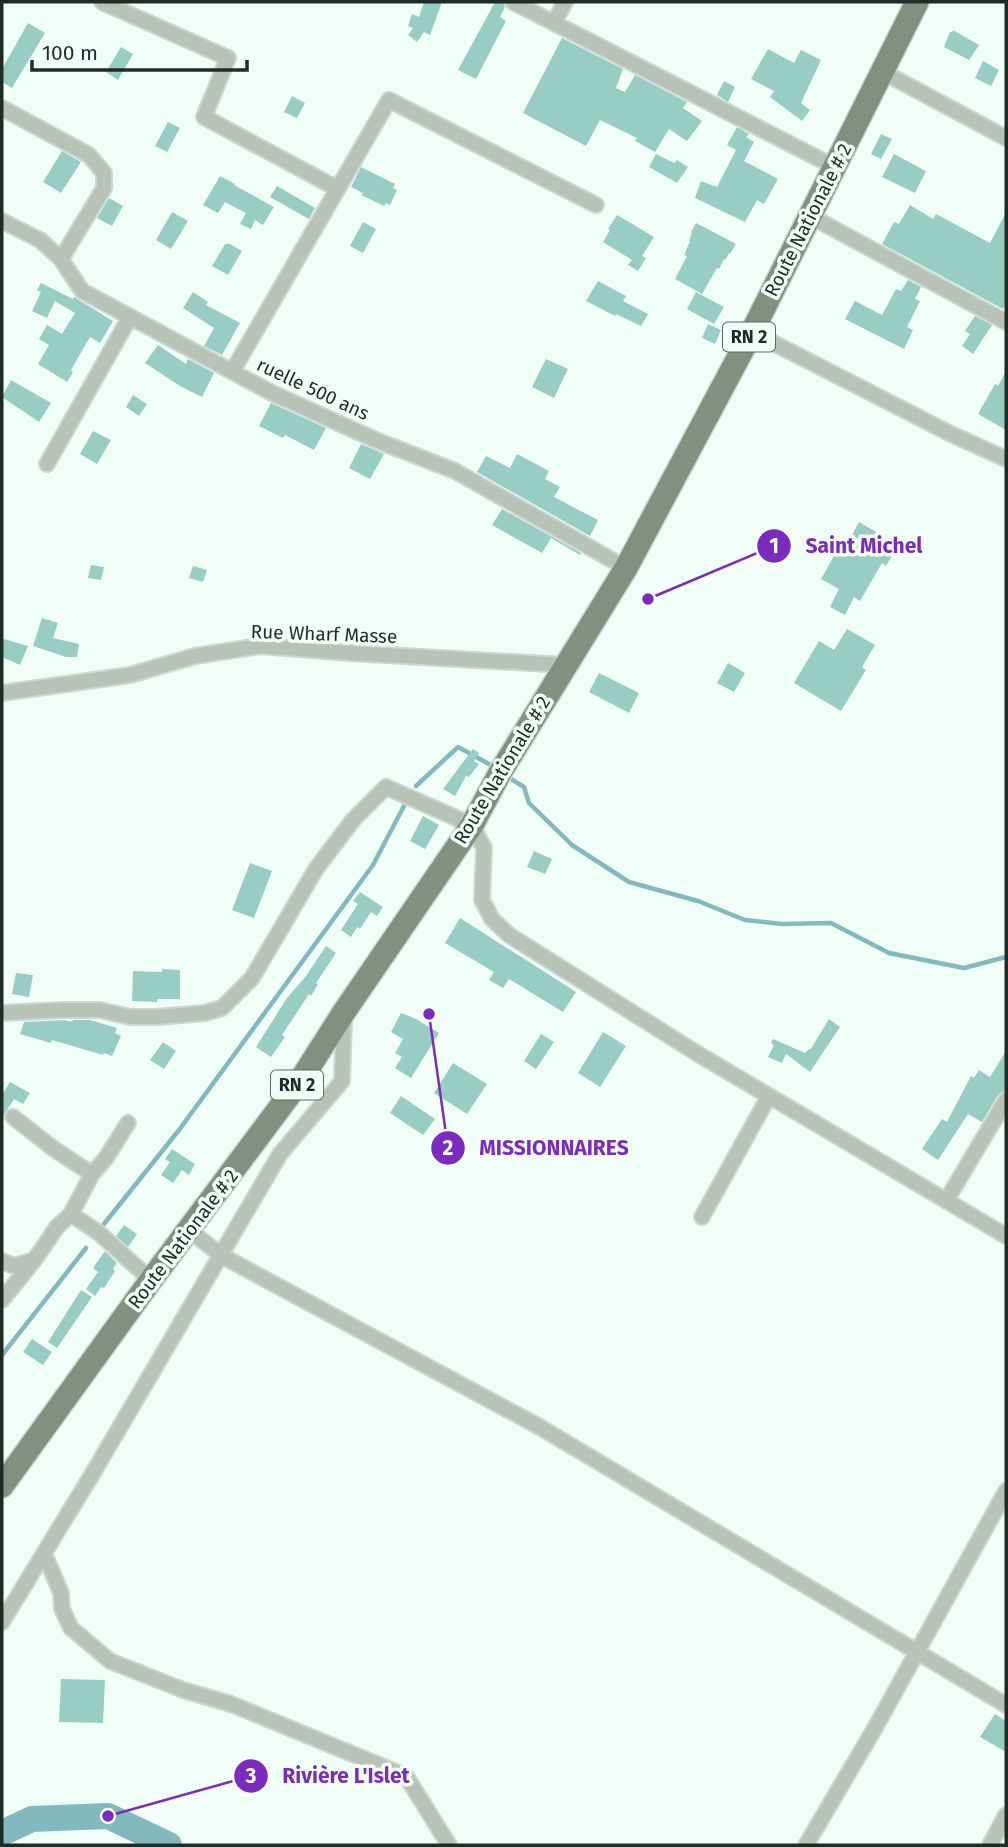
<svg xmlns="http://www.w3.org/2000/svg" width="1008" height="1847" viewBox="0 0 1008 1847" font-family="'Fira Sans',sans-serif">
<rect width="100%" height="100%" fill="#f1fef7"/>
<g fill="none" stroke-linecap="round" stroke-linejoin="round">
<path stroke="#82b9be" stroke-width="4.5" d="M511 779 524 787 529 803 572 845 629 882 698 901 745 920 782 924 831 923 889 953 964 968 1006 957
M416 786 458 747 489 764
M104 1224 179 1130 373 865 405 804
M2 1355 86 1248"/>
<path stroke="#82b9be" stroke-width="26" d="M2 1833 32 1819 108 1816 169 1845"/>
</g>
<path fill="#97cdc3" d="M424 2H442L430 35 424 32 417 42 408 35 413 28 408 26 412 14 419 17Z
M495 2H503L505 7 500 17 506 21 476 79 458 70Z
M28 23 45 33 12 88 2 82V69Z
M953 30 979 45 969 60 944 47 950 32H952Z
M562 38 623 69 616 88 625 92 635 75 687 102 683 108 702 121 687 141 669 129 655 152 635 141 637 138 600 120 586 146 523 113Z
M121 47 133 54 118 80 106 72Z
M768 49 794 63 801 50 821 60 801 103 810 110 802 121 770 97 774 91 751 79Z
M983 61 999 70 991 86 975 78Z
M724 81 735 87 728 102 717 95Z
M292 96 305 103 297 118 284 112Z
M168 122 180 128 167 152 155 146Z
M737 127 749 134 746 137 754 142 744 161 778 179 764 204 757 200 745 222 695 198 701 181 717 187 736 150 727 145Z
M881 134 892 139 881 159 871 154Z
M62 151 81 162 61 193 43 182Z
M656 154 674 163 677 160 688 167 677 183 649 167Z
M894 154 926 171 915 193 882 177Z
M361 167 395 184 393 188 397 190 390 205 386 203 384 206 361 195 363 193 351 187Z
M220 176 235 184 234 185 274 207 263 225 255 220 251 229 240 224 246 213 225 202 218 213 203 205Z
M277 186 315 208 309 219 270 197Z
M109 198 123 206 112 226 97 218Z
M910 205 933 219 936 214 990 243 1006 212V304L1003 309 882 244 894 222 899 224Z
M172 212 188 221 171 249 156 240Z
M617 215 654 237 642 256 646 258 638 271 628 265 632 260 603 242 610 230 608 229Z
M363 222 376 229 363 253 350 246Z
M696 223 736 244 730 254 729 253 725 260 724 259 719 269 717 268 702 294 675 279 687 256 684 255 690 241H689L692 233 691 232Z
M225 244H230L242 251 228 275 212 266Z
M908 280 921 287 915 299 920 301 907 327 913 330 904 349 845 319 855 301 882 315 896 289 901 291Z
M598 281 626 296 623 301 648 314 641 326 616 314 615 316 586 301Z
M41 283 73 299 74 297 113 321 100 343 90 337 71 370 73 372 67 382 38 364 49 345 39 339 47 325 62 334 75 313 55 301 47 318 32 311 41 292 37 290Z
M193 292 208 302 206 305 240 323 222 355 204 346 214 328 183 308Z
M696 292 724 307 714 324 687 309Z
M975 316 992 325 973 354 962 346 970 334 965 331Z
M708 324 721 330 715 344 702 338Z
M158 345 186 364 188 359 214 373 202 397 180 386 145 363Z
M546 359 568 369 554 398 532 387Z
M1006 371V430L978 414 995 384 998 386Z
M11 380 51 403 39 422 2 397Z
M133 395 147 404 139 416 126 407Z
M271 403 326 428 314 450 285 435 283 438 259 426Z
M93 431 111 440 97 464 80 454Z
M361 444 384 454 370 479 349 468Z
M517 454 549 471 545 479 560 487 554 497 598 520 590 536 477 472 486 456 510 468Z
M502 509 581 553 580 555 551 538 542 553 492 525Z
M859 522 876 532 871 539 894 552 886 566 882 563 860 601 854 597 845 615 830 607 839 589 821 579 840 545 845 548Z
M91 565 104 567 101 580 88 578Z
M193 566 207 570 203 582 189 578Z
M42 618 58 623 53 638 79 644 77 657H66L33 646Z
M847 629 875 645 862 667 866 670 841 711 794 683 819 641 834 650Z
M4 639 28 646 20 665 2 657V646Z
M728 663 745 673 734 692 717 683Z
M599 673 639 693 629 713 589 692Z
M473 749 479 753 474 761 479 764 469 777 466 776 455 796 443 789Z
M423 816 439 825 425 849 410 841Z
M534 851 552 859 545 874 527 867Z
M250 863 272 871 254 918 232 910Z
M360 892 383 907 377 916 371 912 360 929 357 927 351 937 341 930 358 904 353 901Z
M460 918 576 992 563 1012 509 979 503 988 489 980 494 972 445 943Z
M326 946 336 953 316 983 318 984 311 996 309 994 282 1035 285 1037 271 1057 256 1047 287 998 306 976Z
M162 969 180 970V999H157V1002L132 1001 133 971 162 972Z
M16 973 33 975 29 997 12 994Z
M401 1013 416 1019 439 1033 411 1078 395 1068 402 1057 395 1053 403 1039 391 1032Z
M829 1019 840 1027 810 1072 786 1054 782 1063 768 1057 774 1045 771 1043 773 1039 805 1053 809 1049 810 1050Z
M64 1020 72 1022 73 1020H90L117 1028 115 1033 121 1036 112 1056 104 1053 103 1055 52 1040 51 1043 20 1034 24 1022Z
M603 1032 626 1046 600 1087 578 1073Z
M541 1034 554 1042 536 1069 524 1061Z
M163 1042 176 1051 164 1069 150 1060Z
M1006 1051V1090L998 1095 982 1122 968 1114 938 1160 922 1149 942 1119 947 1122 971 1076 974 1078 979 1070 990 1077Z
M453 1063 487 1084 467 1114 434 1093Z
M10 1082 30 1093 23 1104 14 1099 2 1118V1095Z
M401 1096 435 1119 423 1135 390 1113Z
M172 1149 195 1164 189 1175 182 1170 173 1183 161 1175 170 1162 165 1159Z
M124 1225 137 1234 128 1247 116 1236Z
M105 1251 117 1263 113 1269 115 1271 104 1288 101 1287 95 1296 86 1289 98 1272 93 1268Z
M81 1290 92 1297 57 1348 48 1342Z
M32 1339 52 1352 43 1365 23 1352Z
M61 1679 105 1680 103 1723 59 1722Z
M995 1714 1006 1721V1752L980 1737Z"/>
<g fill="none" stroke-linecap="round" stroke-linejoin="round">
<g stroke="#cbd8d1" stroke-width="18">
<path id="minor" d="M102 2 228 58 204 117 338 189
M513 2 835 167
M554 23 565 2
M883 72 1006 138
M2 108 89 155 104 173V188L61 259
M810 216 1006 322
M2 221 40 240 61 259 82 291 272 393 378 441 455 471 626 568
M752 332 949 433 1006 459
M232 372 389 100 596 205
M47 464 130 317
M2 693 130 675 195 656 260 646 351 653 565 665
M2 1013 64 1010H100L130 1017H157L205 1013 222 1008 252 978 316 869 353 820 386 787 472 825 484 848 482 900 492 919 509 935 698 1054 1006 1236
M13 1117 54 1149 92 1174
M946 1201 1006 1100
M71 1214 99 1233 151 1280
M702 1217 769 1096
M189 1230 222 1256 538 1426 1006 1705
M2 1261 14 1266 34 1260
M2 1300 35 1259 57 1227 71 1214 92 1174 106 1158 128 1123
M44 1553 61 1593 62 1609 71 1628 110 1661 183 1690 231 1704 406 1776 449 1845
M2 1622 93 1473 280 1154 342 1081 344 1017
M806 1845 875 1728 1006 1491
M990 1845 1006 1815"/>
</g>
<g stroke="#cbd8d1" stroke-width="26">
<path id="primary" d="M2 1486 151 1280 302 1078 344 1012 472 825 501 771 626 568 752 332 917 2"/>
</g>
<use href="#minor" stroke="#b8c2b7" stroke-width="14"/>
<use href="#primary" stroke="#80927f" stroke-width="23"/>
</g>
<g text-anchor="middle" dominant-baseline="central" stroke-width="7" stroke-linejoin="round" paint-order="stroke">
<g fill="#f1fef7" stroke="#5e6b64" stroke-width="2">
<rect x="723" y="322.5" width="52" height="29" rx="5"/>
<rect x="271" y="1070.5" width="52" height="29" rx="5"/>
</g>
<g font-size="18" font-weight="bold" fill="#1f2c25">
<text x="749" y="337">RN 2</text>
<text x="297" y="1085">RN 2</text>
</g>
<g font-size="19" fill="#1f2c25" stroke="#f1fef7">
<text transform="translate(808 220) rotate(-63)">Route Nationale # 2</text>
<text transform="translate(313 389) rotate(25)">ruelle 500 ans</text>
<text transform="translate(324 634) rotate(2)">Rue Wharf Masse</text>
<text transform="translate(502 770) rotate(-59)">Route Nationale # 2</text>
<text transform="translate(183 1239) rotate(-53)">Route Nationale # 2</text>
</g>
</g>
<path fill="none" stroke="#7b2cbf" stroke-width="2.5" d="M648 599L774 546M429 1014L448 1148M108 1816L251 1776"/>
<g fill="#7b2cbf" stroke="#f1fef7" stroke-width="2.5">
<circle cx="648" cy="599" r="7"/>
<circle cx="429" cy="1014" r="7"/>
<circle cx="108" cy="1816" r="7"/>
<circle cx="774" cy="546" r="18"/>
<circle cx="448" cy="1148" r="18"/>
<circle cx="251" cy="1776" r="18"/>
</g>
<g font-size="21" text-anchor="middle" font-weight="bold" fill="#fff">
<text x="774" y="553">1</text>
<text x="448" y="1155">2</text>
<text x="251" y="1783">3</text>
</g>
<g font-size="21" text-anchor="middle" font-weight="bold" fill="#7b2cbf" stroke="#f1fef7" stroke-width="7" stroke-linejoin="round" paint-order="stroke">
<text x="864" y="553">Saint Michel</text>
<text x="554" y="1155">MISSIONNAIRES</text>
<text x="346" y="1783">Rivière L'Islet</text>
</g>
<rect width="1008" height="1847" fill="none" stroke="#1f2c25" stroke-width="7"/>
<path d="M32 60v10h215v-10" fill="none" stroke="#1f2c25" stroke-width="3.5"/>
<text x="42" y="60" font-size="21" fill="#1f2c25" stroke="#f1fef7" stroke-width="5" paint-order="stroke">100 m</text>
</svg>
